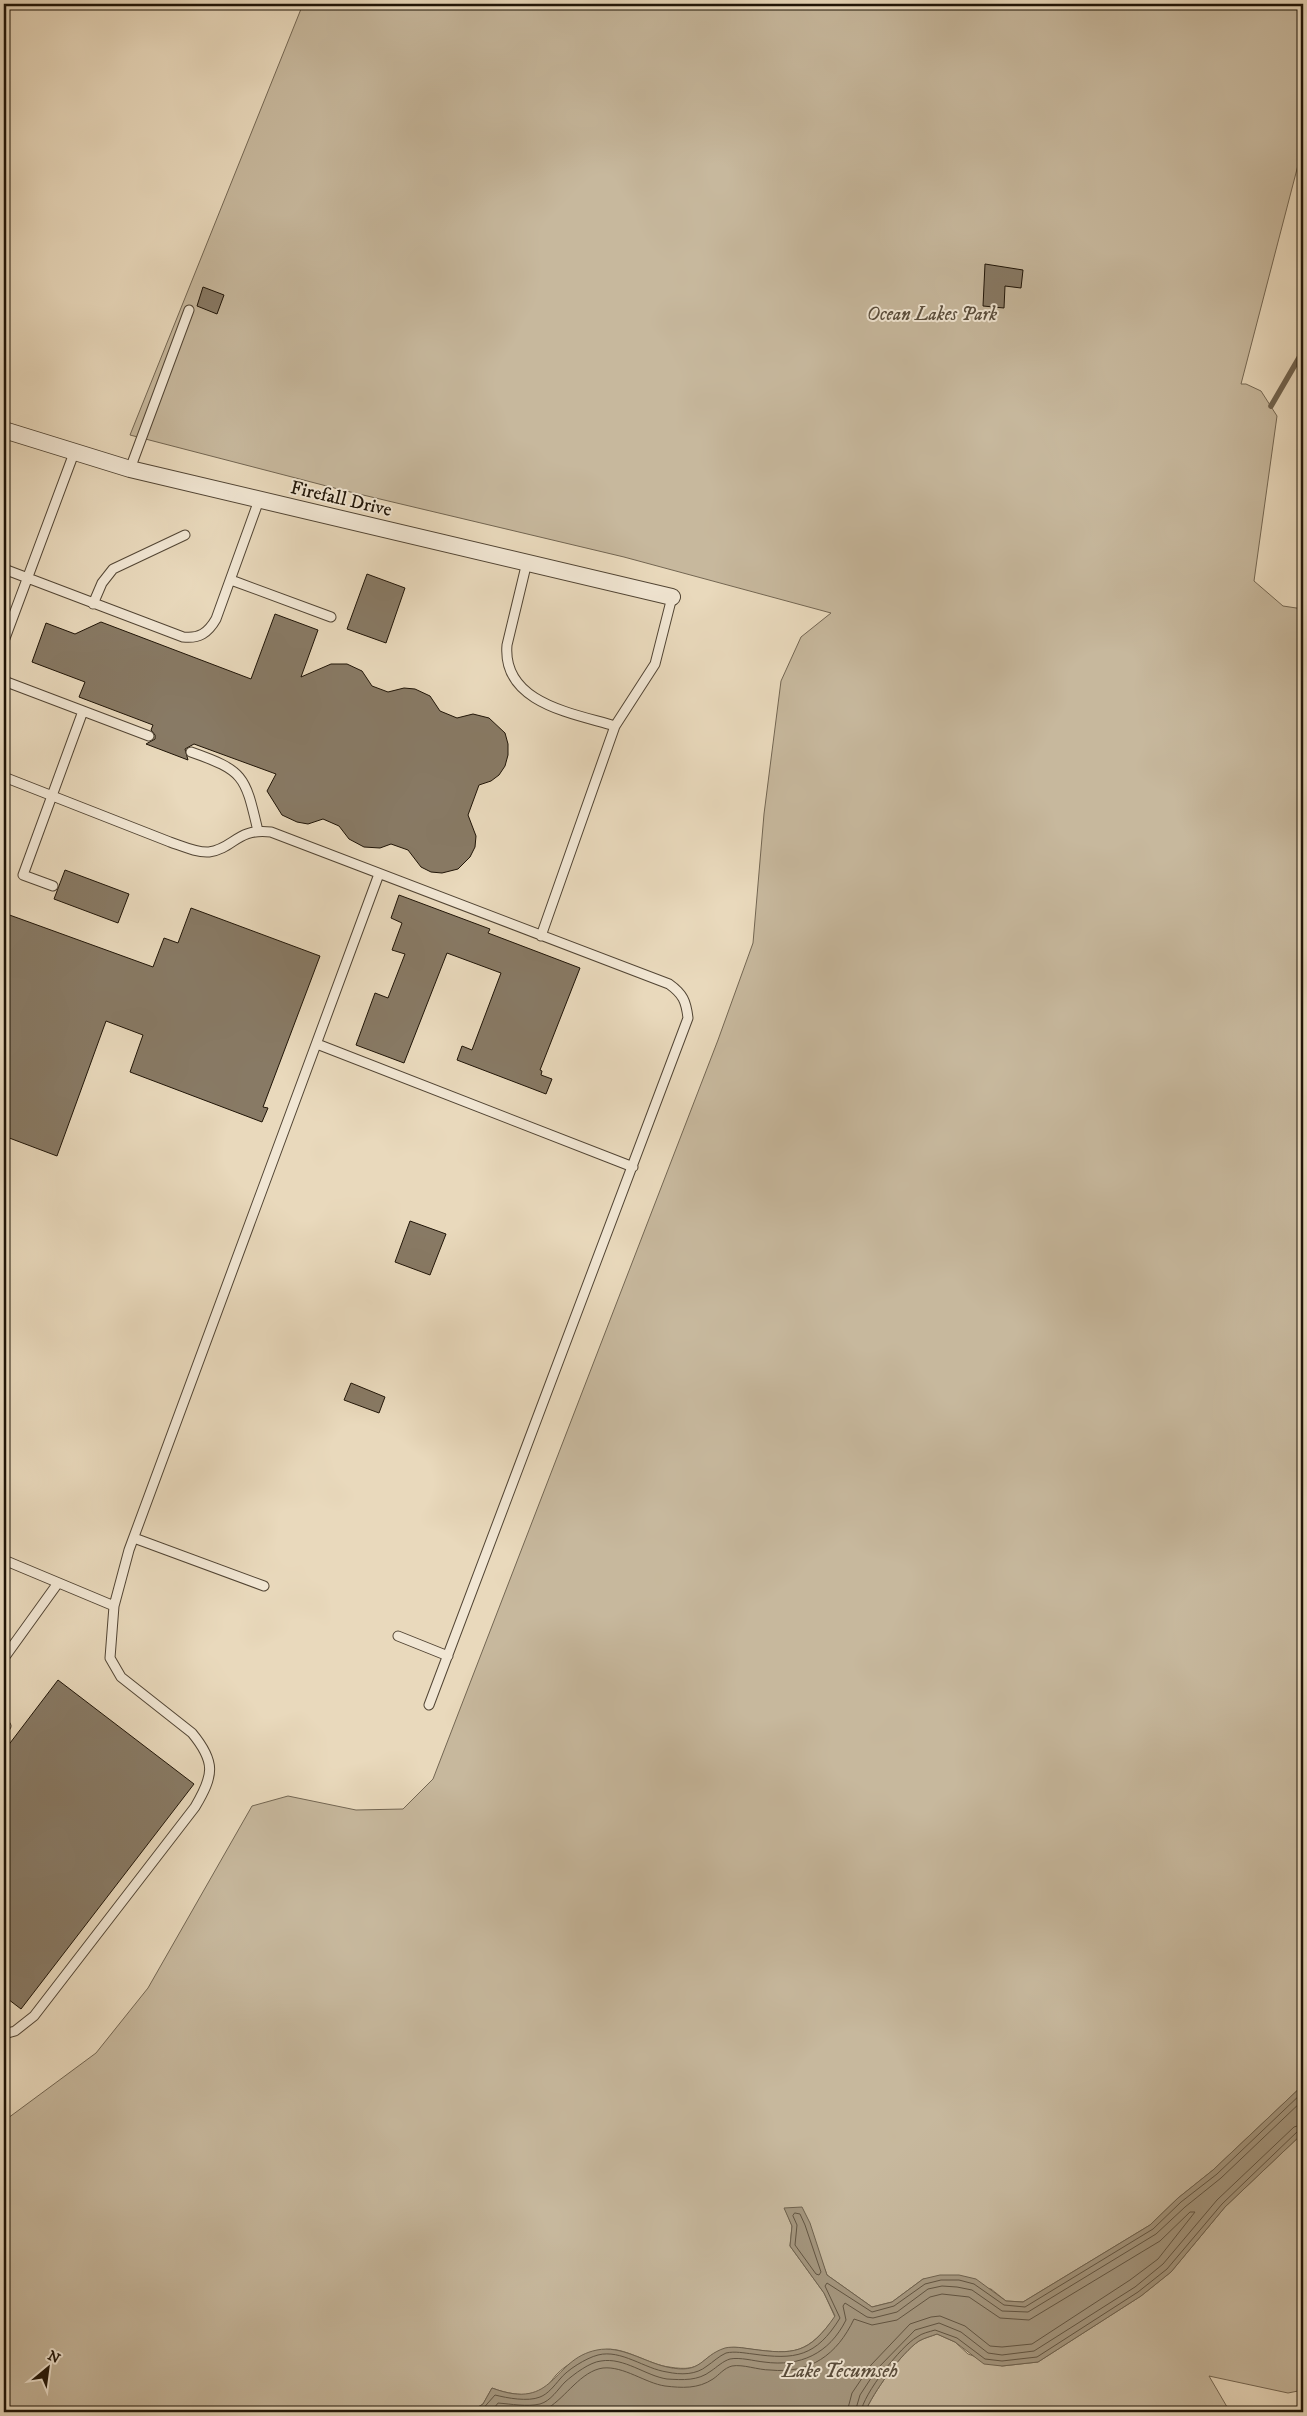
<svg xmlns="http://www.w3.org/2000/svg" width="1307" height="2416" viewBox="0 0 1307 2416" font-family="'IM FELL DW Pica',serif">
<rect width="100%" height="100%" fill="#e9d9bc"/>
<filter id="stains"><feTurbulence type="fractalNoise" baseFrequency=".004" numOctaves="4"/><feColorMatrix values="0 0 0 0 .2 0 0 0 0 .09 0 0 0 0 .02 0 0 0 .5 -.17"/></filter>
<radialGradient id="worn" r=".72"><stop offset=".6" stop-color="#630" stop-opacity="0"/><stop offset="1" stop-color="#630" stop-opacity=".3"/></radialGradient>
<path fill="#c7b89d" stroke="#736652" d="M303 4H1303V146L1241 384H1246L1261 391 1277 416 1254 581 1283 606 1303 609V2085L1213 2170 1178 2198 1150 2225 1023 2302 1006 2301 991 2289 923 2279 892 2302 872 2307 827 2275 820 2257 785 2209 792 2226 790 2246 824 2293 835 2317C807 2354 795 2355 750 2349 742 2348 732 2346 724 2349 698 2358 705 2373 669 2367 650 2365 621 2345 603 2350 587 2354 568 2362 556 2375 551 2381 546 2390 537 2393 524 2397 505 2393 492 2388L483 2404 470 2412H4V2121L96 2053 148 1988 252 1806 288 1796 356 1810 403 1809 433 1779 718 1040 753 943 764 814 781 681 801 637 831 613 624 557 342 490 130 435Z
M1303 2133V2390L1288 2393 1209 2376 1230 2412H865C873 2393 901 2353 919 2341 924 2338 932 2336 937 2334L955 2342 968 2354 1002 2366 1038 2362 1141 2296 1171 2272 1225 2207Z"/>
<path fill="#a4967e" stroke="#6f624e" d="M1303 2085V2133L1225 2207 1171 2272 1141 2296 1038 2362 1002 2366 984 2364 955 2342 937 2334C932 2336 924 2338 919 2341 901 2353 873 2393 865 2412H470L483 2404 492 2388C556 2412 551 2359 597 2350 621 2345 644 2362 667 2367 703 2375 700 2356 725 2348 734 2346 743 2348 751 2349 794 2355 809 2354 835 2316L824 2293 790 2246 792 2226 784 2208 802 2207 810 2223 827 2275 872 2307 892 2302 923 2279 940 2275H959L976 2279 1006 2301 1023 2302 1150 2225 1178 2198 1213 2170Z"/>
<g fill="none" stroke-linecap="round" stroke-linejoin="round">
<path stroke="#625542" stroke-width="1" d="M795 2213 800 2214 805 2225 821 2272 819 2275 816 2274 795 2245 797 2225 793 2216Z
M480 2412 495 2395C507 2398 528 2402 540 2397 548 2394 554 2386 560 2379 567 2370 586 2358 598 2355 621 2349 645 2369 667 2372 681 2375 696 2375 707 2366 713 2362 719 2356 726 2353 735 2351 744 2353 753 2354 795 2360 816 2357 840 2318L825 2286 827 2283 872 2312 894 2306 925 2284 941 2280H959L974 2284 1004 2305 1025 2307 1153 2229 1181 2202 1217 2174 1303 2092
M491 2412 498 2403C511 2404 527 2407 540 2404 551 2401 558 2389 565 2382 574 2374 590 2362 601 2361 624 2357 646 2376 667 2379 683 2380 698 2381 711 2371 717 2367 723 2361 730 2359 740 2357 754 2361 764 2362 800 2367 829 2354 846 2320L843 2306 845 2303 867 2317 873 2318 897 2312 928 2289 942 2286 957 2287 972 2290 1002 2311 1028 2312 1156 2234 1185 2207 1221 2178 1303 2100
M500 2412C514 2406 534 2416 548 2408 566 2397 581 2371 603 2368 624 2366 645 2383 665 2386 682 2388 698 2389 713 2379 719 2375 724 2368 732 2366 743 2364 758 2370 770 2370 810 2374 837 2355 854 2319L872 2325 897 2320 930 2297 942 2294 969 2297 1000 2318 1029 2320 1160 2241 1190 2212H1195L1158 2259 1130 2280 1032 2344 1002 2347 990 2346 965 2326 940 2316 931 2317 910 2324 871 2365 852 2393 847 2412
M855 2412 860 2395 877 2369 915 2330 939 2323 961 2332 988 2353 1002 2355 1034 2351 1135 2287 1163 2264 1217 2200 1294 2127 1303 2124
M861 2412C863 2394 901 2346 917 2337 922 2333 929 2332 935 2330L957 2338 985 2359 1002 2361 1037 2357 1138 2292 1167 2269 1222 2204 1298 2131 1303 2130"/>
<path stroke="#6f624e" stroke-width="5.5" d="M1271 406 1303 351"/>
</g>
<path fill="#887a65" stroke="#1f1407" d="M985 264 1023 270 1021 288 1005 286 1004 308 983 306Z
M203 287 224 295 217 314 197 306Z
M367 574 405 588 386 643 347 629Z
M275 614 318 630 301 677 331 664H347L362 671 372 686 388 692 404 688 415 689 430 696 440 711 457 718 473 714 489 718 505 733 508 744V755L505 766 499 775 491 781 479 785 468 815 476 836 475 847 470 857 458 869 442 873 431 872 421 867 408 850 391 844 380 848 364 847 349 839 339 826 323 819 308 824 297 822 282 815 267 791 276 774 194 744 185 749 188 760 146 744 155 739V735L151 730 153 725 79 697 85 682 32 662 46 623 75 634 101 622 251 679Z
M65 870 129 894 118 923 54 899Z
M399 895 490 929 488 933 580 968 540 1070 542 1071 541 1075 552 1079 546 1094 457 1060 462 1046 472 1050 501 973 447 953 404 1063 356 1045 375 993 388 998 405 954 392 950 402 923 391 918Z
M191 908 320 956 263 1107 268 1108 262 1122 130 1072 143 1035 106 1021 57 1156 4 1136V913L153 967 164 938 178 943Z
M410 1221 446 1234 430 1275 395 1262Z
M351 1383 385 1397 379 1413 344 1400Z
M58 1680 194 1784 21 2009 4 1996V1751Z"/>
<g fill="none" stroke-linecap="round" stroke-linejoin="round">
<g stroke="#524534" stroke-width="11">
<path id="service" d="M130 469 189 310
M527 562 507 645C502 703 572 713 615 726L655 664 672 597
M4 569 183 637C199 639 208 633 216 619L259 500
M231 580 331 617
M93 604 102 583 113 569 185 535
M4 641 74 453
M4 681 149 736
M191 752C245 771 245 776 258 831
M4 777 170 842C182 846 197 853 209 852 235 848 236 828 271 832L669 984C683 994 686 1001 688 1018L429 1705
M53 886 23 875 83 711
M541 936 615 726
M317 1044 633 1167
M134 1538 264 1586
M4 1560 114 1606
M398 1636 448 1656
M4 1658 58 1583
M4 1729 6 1726
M4 2034 15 2031 34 2016 195 1807C214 1775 216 1762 192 1733L121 1677 110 1658 114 1606 129 1550 379 874"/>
</g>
<g stroke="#524534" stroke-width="18">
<path id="minor" d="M4 430 130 469 672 597"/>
</g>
<use href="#service" stroke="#f1e6d3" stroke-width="9"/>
<use href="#minor" stroke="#f1e6d3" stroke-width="16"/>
</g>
<g text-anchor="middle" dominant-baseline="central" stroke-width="4" stroke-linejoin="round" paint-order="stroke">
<g font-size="19" font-style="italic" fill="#5a4d3c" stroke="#f1e6d3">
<text x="932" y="314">Ocean Lakes Park</text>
</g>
<g font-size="19" fill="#1f1407" stroke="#f1e6d3">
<text transform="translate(341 499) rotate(13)">Firefall Drive</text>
</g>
<g font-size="20" font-style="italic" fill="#5b4e3d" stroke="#f1e6d3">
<text x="840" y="2371">Lake Tecumseh</text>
</g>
</g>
<rect width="1307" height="2416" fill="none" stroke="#e9d9bc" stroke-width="20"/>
<rect x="5" y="5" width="1297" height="2406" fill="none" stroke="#1f1407" stroke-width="2.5"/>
<rect x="10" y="10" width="1287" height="2396" fill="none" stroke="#1f1407"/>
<g transform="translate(48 2368) rotate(29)" stroke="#f1e6d3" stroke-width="4" paint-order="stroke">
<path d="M0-4L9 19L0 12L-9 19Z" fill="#1f1407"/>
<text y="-8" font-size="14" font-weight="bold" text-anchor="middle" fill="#1f1407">N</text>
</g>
<rect width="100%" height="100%" filter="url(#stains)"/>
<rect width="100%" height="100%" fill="url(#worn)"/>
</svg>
